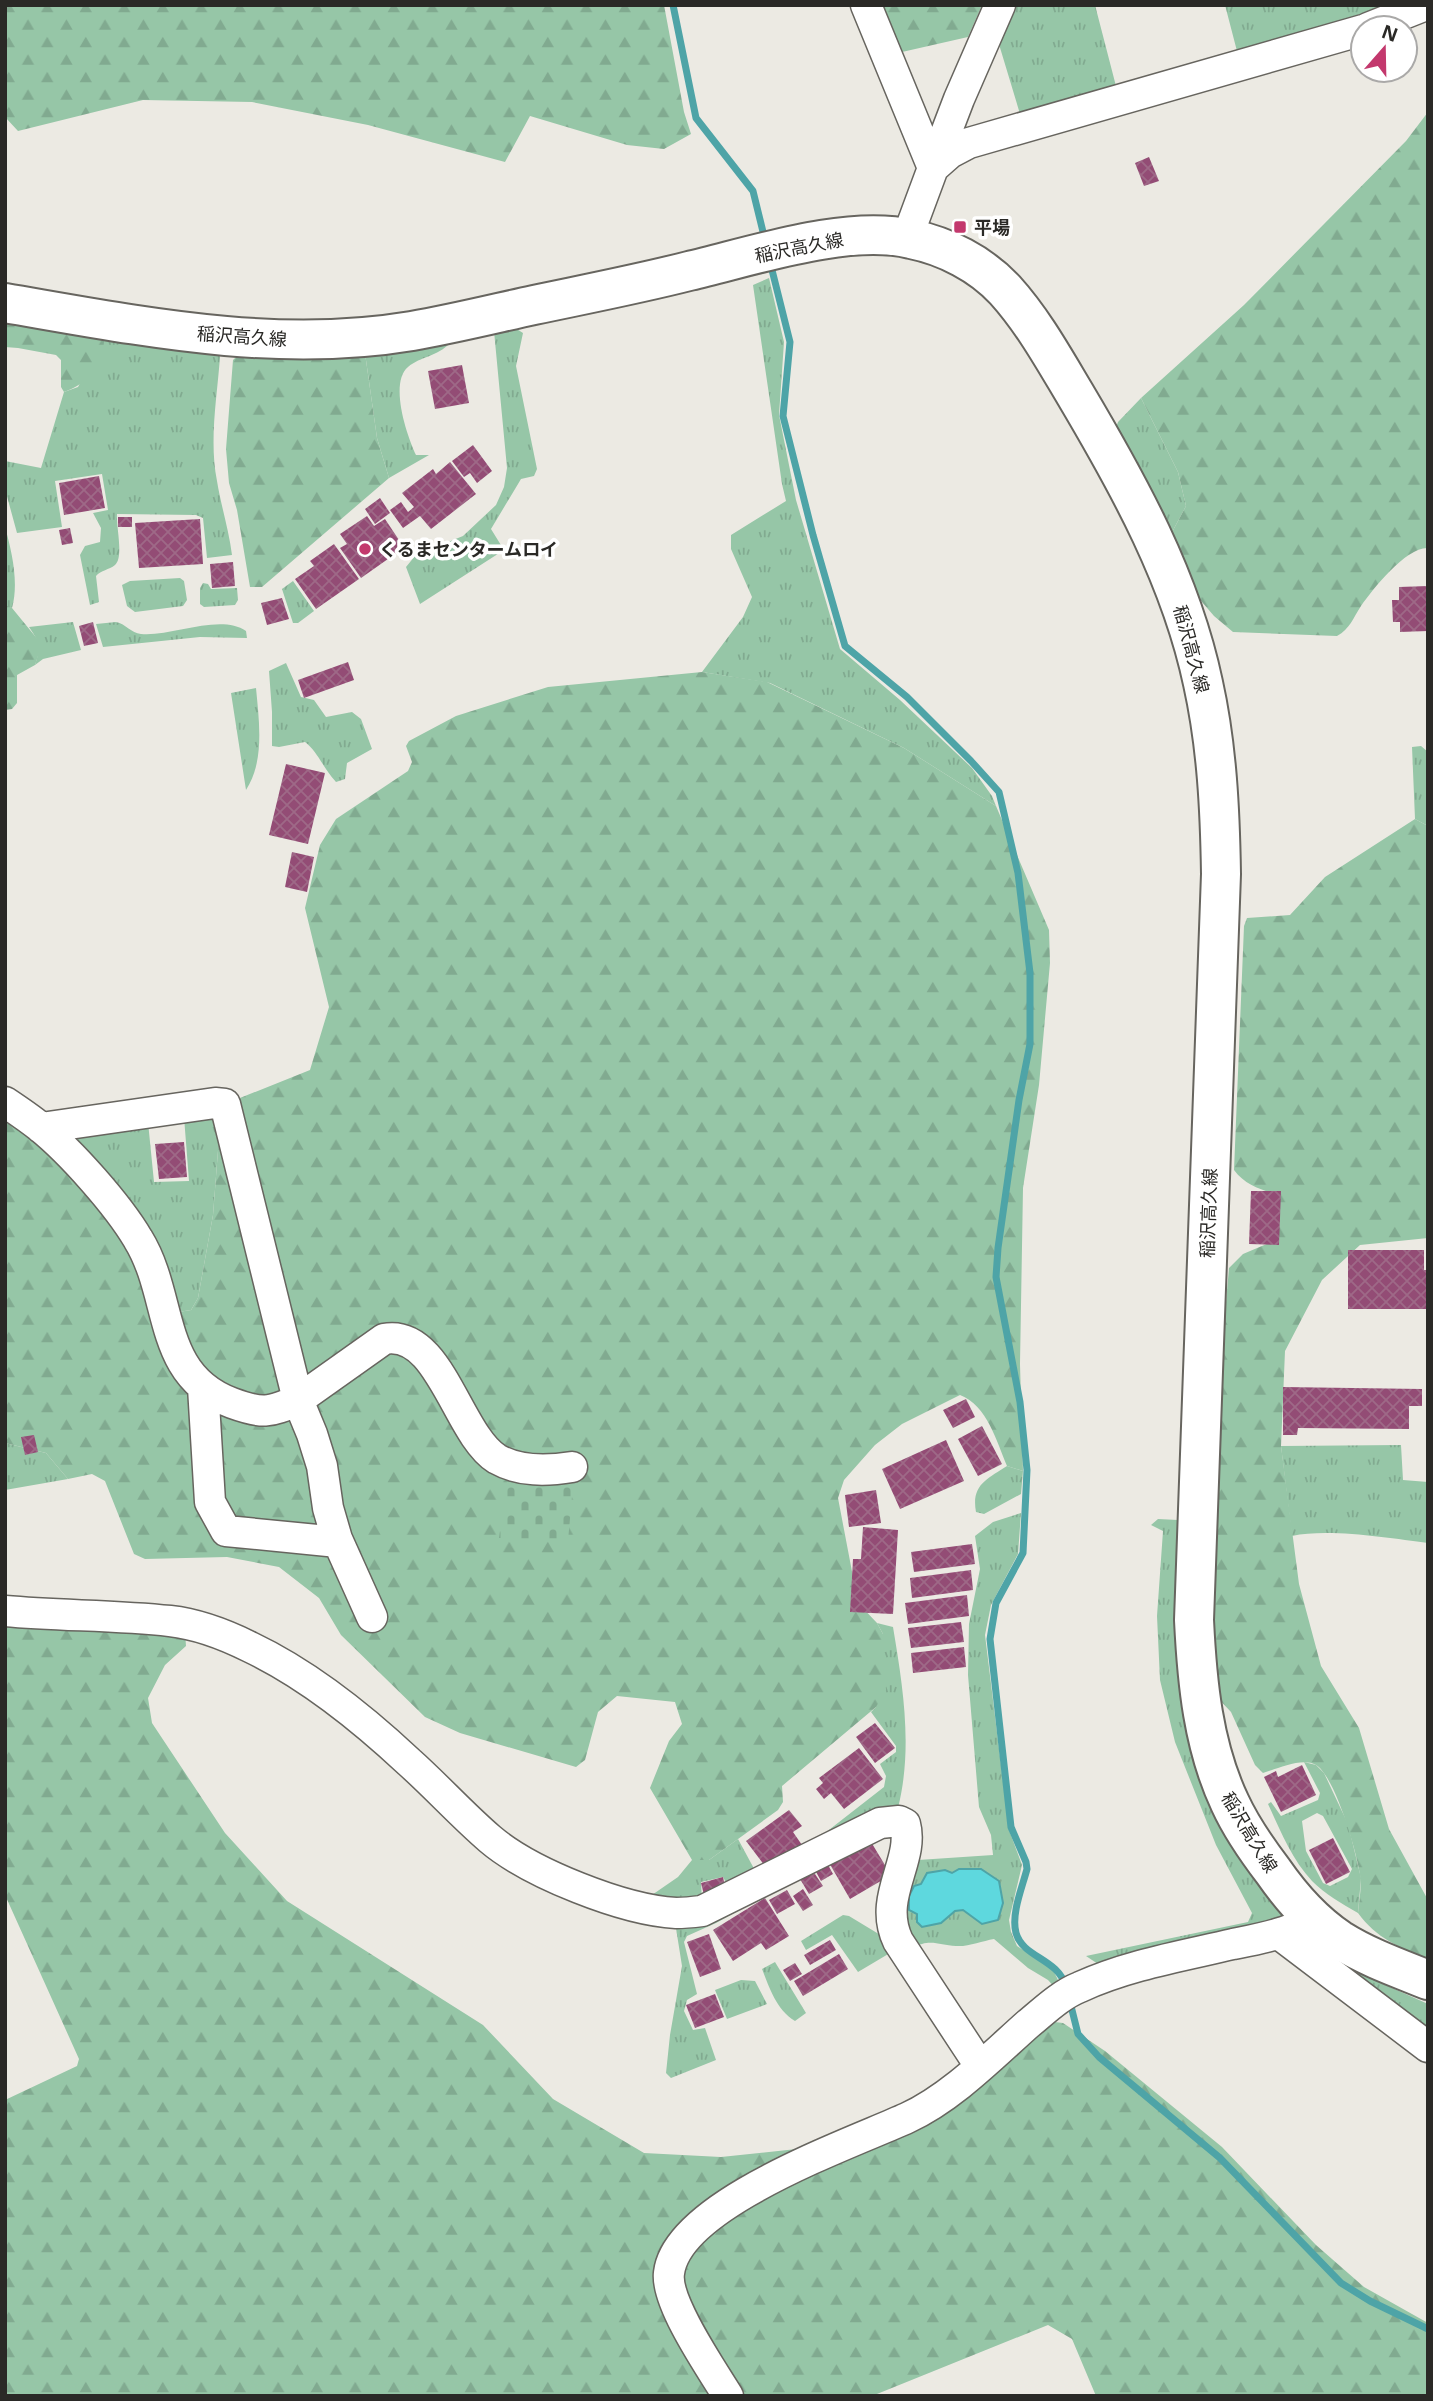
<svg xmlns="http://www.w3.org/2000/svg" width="1433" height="2401" viewBox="0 0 1433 2401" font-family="'Open Sans','Noto Sans JP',sans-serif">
<defs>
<pattern id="grass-tufts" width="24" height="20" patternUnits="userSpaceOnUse" patternTransform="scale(1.75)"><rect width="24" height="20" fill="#96c6a7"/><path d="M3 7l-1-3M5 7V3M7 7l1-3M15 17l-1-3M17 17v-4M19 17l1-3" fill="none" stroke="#81aa90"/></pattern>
<pattern id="forest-firs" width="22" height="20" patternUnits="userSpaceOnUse" patternTransform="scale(1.75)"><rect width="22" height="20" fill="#96c6a7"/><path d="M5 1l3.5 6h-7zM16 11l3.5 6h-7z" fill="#81aa90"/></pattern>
<pattern id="cemetery-stones" width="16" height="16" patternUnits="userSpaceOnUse" patternTransform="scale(1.75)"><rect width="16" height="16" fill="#96c6a7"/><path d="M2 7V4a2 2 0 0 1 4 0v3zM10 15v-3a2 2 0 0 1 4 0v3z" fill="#81aa90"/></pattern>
<pattern id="building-cross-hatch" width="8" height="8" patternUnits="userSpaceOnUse" patternTransform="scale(1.75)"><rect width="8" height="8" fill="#934c75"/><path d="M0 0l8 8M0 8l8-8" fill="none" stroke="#9e6987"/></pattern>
</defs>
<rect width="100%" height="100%" fill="#eceae3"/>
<path fill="url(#grass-tufts)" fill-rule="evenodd" d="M1016 5H1095L1117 90 1020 114 998 41Z
M1225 5H1383L1313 33 1238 55Z
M769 278 784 342 779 415 796 500 840 649 900 700 972 768 992 796 996 806 904 748 770 683 702 672 743 617 752 597 731 549V535L786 501 782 484 753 285Z
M512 326 523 333 516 366 537 469 534 476 521 479 491 529 504 550 420 604 406 567 415 556 431 544H443L463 536 496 505 504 487 507 468 494 331Z
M104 336 218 350 220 357C217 398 209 441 217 481 221 506 229 530 232 555L207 558 203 518 196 515 117 514C116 527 124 557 115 565 109 570 101 570 96 576L99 602 90 605 80 555 85 546 100 542 101 528 93 513 108 510 102 474 55 481 62 527 17 533 5 489V461L41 468 64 392 78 387Z
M450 343C437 357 421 356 408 367 389 383 407 436 416 455H429L389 478 377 438 365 353Z
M1141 398 1178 472 1186 506 1170 536 1114 433 1118 422Z
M5 527C12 552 19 583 12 608L5 606Z
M180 578 184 581 187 600 183 606 135 612 127 606 122 585 130 581Z
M293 581 314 611 298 623H293L282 589Z
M203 583 208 584 211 589 237 588 238 600 235 605 204 607 200 604V588Z
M73 622 81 650 43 659 35 665C41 646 40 643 29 627Z
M116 622C126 624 131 633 141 634 171 637 220 613 246 631L247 638 200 637 103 647 96 624Z
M286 663 301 697 314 700 326 717 352 712 361 719 372 749 347 763 345 779 336 782C323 768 318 752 305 742L279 747 272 746V712L269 671Z
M256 688C259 720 265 761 246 790L231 693Z
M1421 746 1428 752V826L1415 819 1412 747Z
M221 1112 213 1215 198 1298 191 1310 172 1313 72 1134 148 1122 154 1182 189 1181 184 1117Z
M5 1443 46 1453 68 1479 5 1490Z
M1401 1445 1403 1480 1428 1482V1543C1390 1538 1328 1528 1292 1536L1281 1446Z
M1007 1466 1023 1471 1021 1494 984 1514 976 1512C971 1485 987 1479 1007 1466Z
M1021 1513 1018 1554 991 1605 985 1635 1009 1830 1022 1865 1009 1920 1011 1932 1017 1946 1045 1964 1054 1972 1060 1984 1057 1990 1048 1980 1028 1968 994 1939C982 1941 968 1947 956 1946 939 1945 929 1938 913 1948L901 1931 905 1878 918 1860 993 1855 991 1835 979 1807 968 1675 969 1624 980 1569 975 1536 993 1522Z
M1158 1519 1178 1520 1182 1526 1184 1693 1291 1918 1101 1966 1086 1956 1248 1922 1252 1913 1216 1845 1175 1742 1160 1680 1157 1616 1163 1531 1151 1525Z
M877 1623 893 1627C903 1687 913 1748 898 1808L816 1840 884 1787 886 1776 880 1764 896 1752V1746L871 1712 876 1707 883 1634Z
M1304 1762 1316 1765 1324 1773 1348 1824 1361 1878 1358 1913C1342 1904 1325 1894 1312 1881 1292 1860 1280 1830 1268 1804L1271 1802 1281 1816 1318 1800 1320 1793ZM1317 1813 1323 1816 1352 1869 1348 1877 1330 1886 1323 1883 1306 1851 1302 1821Z
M738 1839 758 1876 730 1890 723 1877 701 1882 702 1901 649 1897 678 1877 692 1860H709Z
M771 1893 716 1923 687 1936 684 1942 697 1994 687 2000 684 2011 693 2030 705 2028 716 2060 671 2078 666 2073 670 2035 682 1966 675 1922Z
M843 1915 849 1916 887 1939 895 1950 858 1972 832 1935 806 1950 801 1941Z
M1337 1956 1372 1979 1428 2004V2037L1346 1977Z
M775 1962 806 2013 795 2021C776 2009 770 1989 762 1969Z
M741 1980 755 1981 767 2004 727 2019 715 1990Z"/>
<path fill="url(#forest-firs)" d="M5 5H664L684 112 691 134 664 149 627 145 530 116 505 162 368 125 252 102 143 100 18 131 5 117Z
M883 5H982L968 37 902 52Z
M1428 112V548C1406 547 1373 589 1361 606 1353 618 1350 629 1337 636L1233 632 1214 616 1190 588 1170 536 1186 506 1178 472 1141 398 1244 305 1406 141Z
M5 316 104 336C105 363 90 383 64 392L61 387V360L56 355 18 348 5 347Z
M365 353 377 438 389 478 262 587H250L237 510 229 483 226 449 233 360 238 355Z
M5 605 12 608 39 641V653L35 665 17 675V703L12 709 5 710Z
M702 672 767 682 904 748 996 806 1049 930 1050 963 1039 1085 1023 1188 1020 1364 1023 1471 1007 1466C997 1442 987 1405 960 1395L902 1424 875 1445 844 1480 838 1498 858 1603 877 1623 883 1634 886 1690 876 1707 782 1786 783 1802 778 1810 709 1860H692L650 1788 669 1741 682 1724 675 1702 617 1696 598 1712 585 1760 576 1767 460 1733 425 1717 341 1635 319 1598 279 1567 227 1557 145 1559 134 1554 105 1481 92 1474 68 1479 46 1453 5 1443V1111L87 1182 172 1313 191 1310 198 1298 213 1215 221 1112 235 1100 310 1070 329 1007 305 908 320 845 336 819 408 771 412 762 406 746 409 741 456 716 548 687Z
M1415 819 1428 826V1238L1360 1245 1322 1280 1285 1351 1281 1446 1299 1584 1321 1666 1359 1728 1389 1829 1428 1900V1959C1400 1948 1376 1938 1358 1913 1359 1901 1362 1887 1360 1875 1357 1853 1335 1776 1316 1765 1302 1757 1277 1769 1263 1773L1255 1765 1231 1712 1215 1695 1211 1657 1220 1372 1229 1268 1243 1254 1276 1240 1277 1195C1260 1189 1245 1185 1234 1170L1244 926 1247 918 1290 915 1325 877Z
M5 1618 185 1632 186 1646 165 1665 148 1698 152 1723 225 1833 287 1901 483 2025 553 2099 644 2153 721 2157 815 2147 855 2131 1046 2021 1063 2023 1105 2051 1222 2147 1316 2245 1364 2287 1428 2323V2396H1096L1072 2339 1048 2325 872 2396H5V2100L77 2066 79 2059 5 1895Z"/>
<path fill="url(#cemetery-stones)" d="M507 1482 573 1485 568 1541 499 1538Z"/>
<path fill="#5ed8de" stroke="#4ea4a7" stroke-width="2" d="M959 1869H981L999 1881 1003 1903 998 1920 982 1924 963 1910 955 1911 941 1923 922 1927 917 1922V1914L909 1910V1896L914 1886 921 1884 927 1873 945 1870 952 1873Z"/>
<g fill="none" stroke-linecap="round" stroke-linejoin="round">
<path stroke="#4ea4a7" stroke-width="7" d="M673 5 696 118 753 191 765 240
M770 262 790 342 783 416 813 535 845 646 907 697 971 761 999 792 1018 873 1030 973V1044L1019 1100 998 1248 996 1277 1020 1402 1027 1470 1023 1553 996 1603 990 1639 1011 1827 1026 1862 1027 1869C1022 1888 1011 1914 1016 1933 1023 1958 1058 1958 1066 1987
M1070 2002 1078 2034 1099 2057 1220 2158 1341 2283 1370 2301 1428 2329"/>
</g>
<path fill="url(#building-cross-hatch)" d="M1149 157 1159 181 1144 186 1135 163Z
M462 365 469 403 435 409 428 371Z
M473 445 492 471 477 483 470 473 464 477 452 461Z
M450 462 476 494 431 529 420 516 403 528 390 510 401 502 408 512 414 507 402 493 433 469 436 474Z
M99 476 105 508 64 515 59 483Z
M380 498 390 513 375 524 365 509Z
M367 516 374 526 385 519 399 540 395 554 361 578 340 548 347 544 340 534Z
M118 517H132V527H118Z
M200 519 203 564 139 568 135 523Z
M70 528 73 543 62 545 59 530Z
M334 544 359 579 316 609 295 579 314 566 310 561Z
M233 562 235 586 212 588 210 564Z
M1428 586V631L1400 632V622H1393L1392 600H1399V587Z
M282 598 289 619 267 625 261 603Z
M93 622 98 643 84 646 79 626Z
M348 662 354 680 304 698 298 680Z
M286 764 325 773 308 844 269 835Z
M292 852 314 857 307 892 285 887Z
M184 1142 187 1177 159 1179 155 1144Z
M1251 1191H1281L1279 1245 1249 1244Z
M1348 1250H1424V1270H1428V1309H1348Z
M1283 1387 1422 1389V1406H1409V1429L1298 1428 1297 1435H1283Z
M966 1399 975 1417 953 1428 943 1410Z
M982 1426 1002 1464 978 1476 958 1439Z
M34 1435 38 1452 25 1455 21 1437Z
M946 1440 964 1481 900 1509 882 1469Z
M876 1490 881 1523 849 1527 845 1495Z
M863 1527 898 1530 893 1614 850 1612 853 1559H861Z
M972 1544 975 1564 914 1572 911 1552Z
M971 1570 973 1590 912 1598 910 1578Z
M967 1595 969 1616 908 1624 905 1603Z
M961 1622 964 1642 911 1648 908 1628Z
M964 1647 966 1667 913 1673 911 1653Z
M875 1723 895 1748 875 1763 856 1737Z
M859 1748 883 1779 844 1809 831 1793 824 1799 816 1789 823 1783 819 1778Z
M1302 1765 1316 1795 1281 1812 1264 1777 1276 1771 1278 1777Z
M789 1810 802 1826 793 1832 802 1845 768 1870 746 1841Z
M868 1837 891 1875 850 1899 828 1861Z
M1333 1838 1350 1872 1326 1884 1309 1850Z
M827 1863 833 1874 821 1881 815 1870Z
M813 1871 823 1886 809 1894 800 1879Z
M723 1877 726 1890 704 1895 701 1883Z
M803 1889 813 1905 803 1911 793 1896Z
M787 1890 795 1904 777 1914 769 1900Z
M765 1898 789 1936 766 1950 761 1943 733 1961 713 1930Z
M709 1934 721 1969 700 1977 687 1942Z
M830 1940 836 1950 810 1965 804 1955Z
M839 1954 848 1969 803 1996 794 1981Z
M795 1963 802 1974 790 1981 783 1970Z
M715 1994 724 2017 695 2028 686 2005Z"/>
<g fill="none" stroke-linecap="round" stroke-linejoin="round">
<g stroke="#67655f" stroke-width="33">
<path id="minor" d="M866 5 933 168
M1368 28 1426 5
M933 167 959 99 1000 5
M907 238 933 168 950 153 969 143 1363 30
M5 1102C17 1110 29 1118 40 1127 71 1152 118 1205 138 1239 174 1297 156 1375 232 1403 262 1414 269 1413 298 1400L225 1104 215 1103 41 1128
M203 1387 210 1502 226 1531 338 1542
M5 1611C60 1616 115 1615 170 1621 197 1624 226 1635 250 1647 309 1675 362 1718 409 1762 437 1787 462 1815 490 1839 530 1873 623 1910 676 1913 685 1913 694 1912 702 1911L880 1823 899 1821 905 1824C915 1861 877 1897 898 1941L980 2066
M372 1617 337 1539 328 1508 322 1466 312 1434 298 1400 384 1339C440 1328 457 1434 497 1459 520 1472 547 1471 572 1467
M1279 1934 1428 2047
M728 2396C712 2370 665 2302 669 2273 677 2204 850 2144 907 2118 951 2098 992 2056 1028 2024 1044 2011 1060 1995 1080 1987 1128 1965 1182 1956 1233 1944 1248 1941 1265 1938 1280 1933 1291 1930 1302 1924 1314 1919"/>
</g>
<g stroke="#67655f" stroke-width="42">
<path id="major" d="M5 303C140 326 275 354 412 331 453 324 493 314 534 305 586 294 638 284 689 271 753 256 847 224 911 239 946 246 981 264 1005 290 1033 321 1054 359 1075 394 1129 485 1181 579 1203 683 1217 746 1220 810 1221 874L1194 1620C1197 1682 1203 1746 1230 1803 1241 1827 1257 1850 1273 1871 1291 1897 1313 1922 1340 1940 1367 1957 1398 1968 1428 1980"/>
</g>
<use href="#minor" stroke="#fff" stroke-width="30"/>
<use href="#major" stroke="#fff" stroke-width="38"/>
</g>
<g fill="#c3386d" stroke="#fff" stroke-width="2.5">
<rect x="953" y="220" width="14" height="14" rx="3.5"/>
<circle cx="365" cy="549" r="7"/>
</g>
<g text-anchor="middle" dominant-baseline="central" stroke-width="7" stroke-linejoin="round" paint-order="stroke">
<g font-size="18" font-weight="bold" fill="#2a2926" stroke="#fff" text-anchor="start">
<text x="974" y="227">平場</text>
<text x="379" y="549">くるまセンタームロイ</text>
</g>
<g font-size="18" fill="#2a2926" stroke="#fff">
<text transform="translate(799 247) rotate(-11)">稲沢高久線</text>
<text transform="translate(242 336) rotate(4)">稲沢高久線</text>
<text transform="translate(1192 649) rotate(75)">稲沢高久線</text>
<text transform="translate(1208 1213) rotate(-88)">稲沢高久線</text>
<text transform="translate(1250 1832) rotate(59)">稲沢高久線</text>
</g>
</g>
<rect width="1433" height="2401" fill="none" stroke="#2a2926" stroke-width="14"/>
<g transform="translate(1384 49) rotate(20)"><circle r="33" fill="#ffffff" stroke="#aaa9a8" stroke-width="2"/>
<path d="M0-5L12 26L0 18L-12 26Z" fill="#c3386d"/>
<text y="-10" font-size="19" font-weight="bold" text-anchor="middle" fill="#2a2926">N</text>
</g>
</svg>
